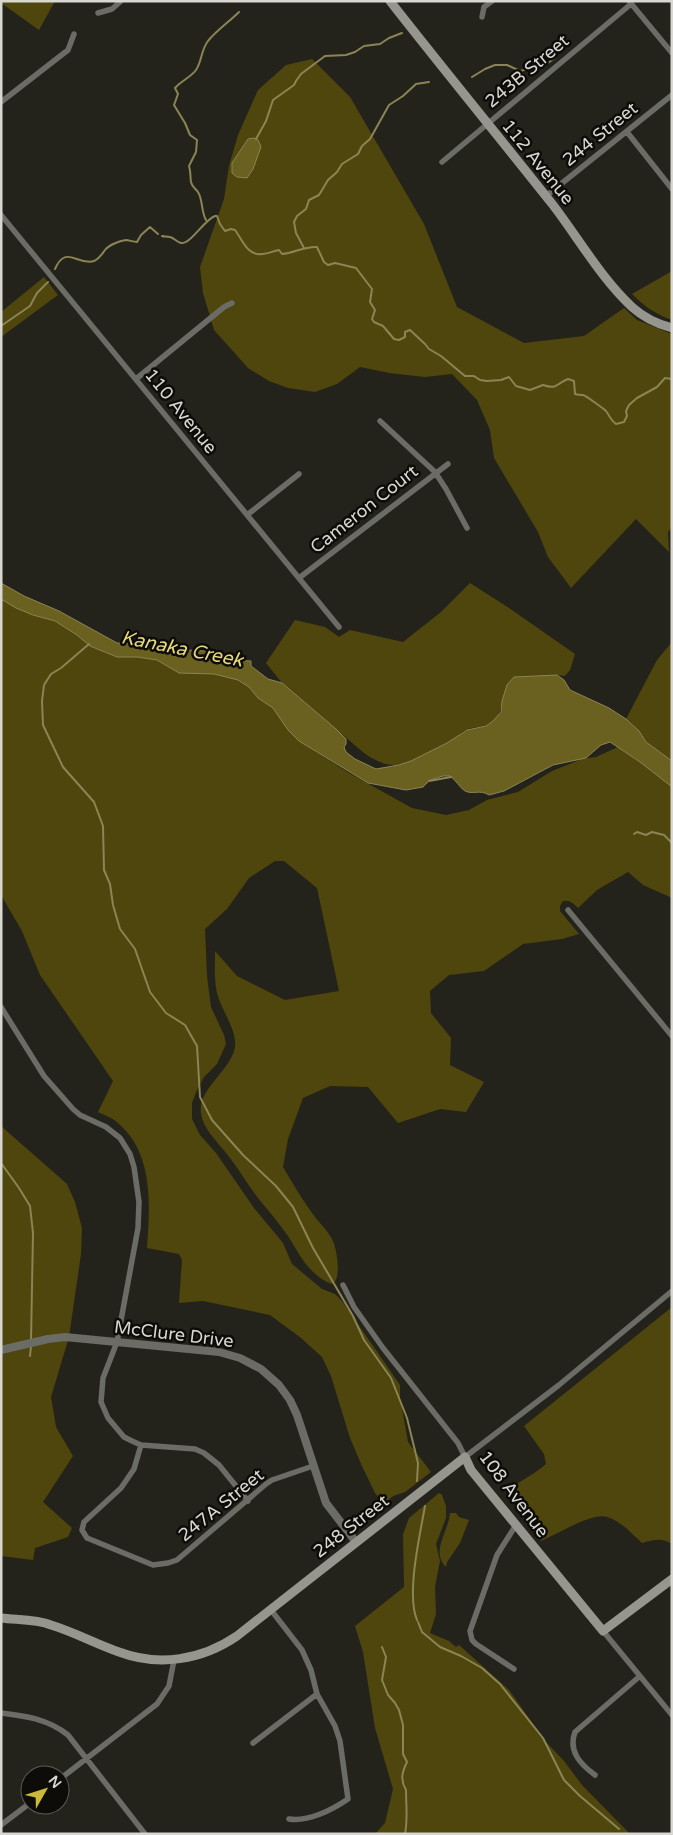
<svg xmlns="http://www.w3.org/2000/svg" width="673" height="1835" viewBox="0 0 673 1835" font-family="'Varela Round',sans-serif">
<rect width="100%" height="100%" fill="#24231b"/>
<path fill="#4e460d" d="M1 1H55L39 30 1 3Z
M312 59 350 97 424 224 457 307 524 343 584 336 624 308 637 320 672 334V527L668 532 669 552 636 519 571 588 548 557 538 532 494 458 490 430 477 400 452 374 425 377 389 373 360 367 337 384 315 392 288 388 269 381 248 368 214 330 203 293 200 267 224 199 229 166 238 135 258 90 286 65Z
M672 271V320C655 314 644 306 632 294Z
M44 277 58 295 1 337V312Z
M470 583 509 608 575 654 570 670 565 676 557 675 502 701C501 709 500 715 493 721 486 728 477 726 468 729 462 731 457 737 452 740 438 748 411 765 396 765 384 766 373 759 364 753L282 683 266 663 295 620 325 627 339 637 350 630 403 642 441 612Z
M1 599 33 615 55 621 77 635 90 646 117 657H137L157 660 179 673 214 674 238 680 249 687 258 698 273 708 288 730 299 741 349 773 412 808 446 815 469 810 487 800 518 792 552 771 582 759 596 757 618 747 640 762 672 787V898L643 885 628 872 597 890 578 908C573 903 570 900 563 901L560 906V911L579 934 562 939 523 944 484 971 449 975 430 991 431 1013 451 1038 450 1065 484 1082 466 1112 440 1109 398 1123 368 1087 330 1086 303 1098 288 1139 283 1167C292 1182 301 1198 312 1213 318 1222 328 1230 333 1241 337 1250 342 1280 332 1284 322 1281 311 1271 305 1263 297 1252 291 1239 282 1228 275 1218 266 1208 258 1198 248 1185 240 1171 230 1158 220 1144 203 1130 201 1113 197 1089 231 1071 235 1047 237 1029 221 1010 217 993 214 979 215 965 215 951L237 976 285 1000 339 991 317 888 284 861H275L249 878 227 909 205 929 207 976 211 1007 224 1035 226 1044 217 1064 204 1077 197 1090 192 1103V1119L200 1135 216 1153 254 1208 283 1243 292 1264 322 1289 335 1294 342 1301 400 1385V1397L408 1442 431 1472 405 1492 393 1496 384 1504 375 1493 362 1466 350 1438 331 1376 322 1357 301 1338 270 1315 203 1301 179 1303 182 1260 179 1254 147 1248C150 1205 154 1154 118 1123 113 1118 104 1115 98 1112L113 1081 40 975 22 931 1 895Z
M672 642V761L646 742 639 731 626 719 657 660Z
M1 1126 67 1184 75 1202 82 1228 81 1254 69 1337 51 1397 56 1427 73 1456 43 1502 72 1528 68 1537 35 1548 33 1560 1 1556Z
M672 1307V1544C661 1537 653 1540 642 1543 631 1533 621 1521 607 1517 592 1512 556 1535 541 1541L525 1521 507 1491C519 1481 534 1475 546 1464L544 1454 524 1426Z
M439 1493 442 1495 446 1506V1518L436 1544 440 1561 435 1587 436 1614 430 1633 449 1641 456 1647 459 1645 509 1690 546 1742 564 1761 582 1785 630 1834H375L385 1823 393 1789 375 1728 363 1652 355 1626 404 1587 403 1534 409 1518Z
M450 1513H456L459 1517 469 1520 460 1543 447 1562 446 1567C430 1551 449 1531 450 1513Z"/>
<path fill="#6a601f" stroke="#8b8455" d="M254 138 258 140 261 147 253 169 247 178 237 177 232 173V163L248 139Z
M1 583 24 596 59 611 117 643 165 645 188 650 205 651 214 658 219 659 251 661V666L268 679 282 683 336 729 346 739V744L344 747 346 752 355 759 376 769 399 765 411 761 447 743 467 730 486 726 493 721 501 712 502 701 507 685 514 677 557 675 564 680 570 690 609 708 626 719 639 731 646 742 672 761V787L640 762 610 742 601 745 586 758 553 765 504 791 489 795C480 789 473 795 465 791 459 787 456 780 450 776H443L430 780 423 787 406 790 368 783 299 741 288 730 273 708 258 698 249 687 238 680 214 674 179 673 157 660 137 657H117L90 646 77 635 55 621 33 615 16 608 1 599Z"/>
<g fill="none" stroke-linecap="round" stroke-linejoin="round">
<path stroke="#8b8455" stroke-width="2" d="M472 77 485 69 495 65H507L520 71 545 65 555 58
M256 139 266 121 273 100 294 85 296 81 301 74 325 56 346 55 355 52 364 46 380 44 389 38 402 33
M206 220C201 211 203 200 198 192 195 188 192 187 191 182 190 176 191 172 189 166L196 152 197 140 190 135 185 123 174 105 178 94 175 88C181 81 191 77 196 70 202 61 201 50 208 41 217 30 229 22 239 12
M162 236C164 237 167 236 170 237 174 238 177 242 181 243 190 245 204 220 215 216H217L220 224 225 231 231 229 235 230C242 239 247 256 262 254 268 254 273 251 279 250L282 254C294 253 305 246 317 247L324 262 328 265 335 263 356 268 372 289 370 302 375 310 372 319 374 322 383 326 394 339 399 340 405 337V332L410 330 425 344 429 349 441 356 465 376H474L480 380 487 381 501 380 509 377 516 386 530 390 543 385C558 390 555 384 568 379L574 381 575 394C578 395 580 395 583 395 585 395 604 409 606 411 610 416 610 420 616 424L624 422 627 416 626 411 629 405 637 398 657 387 665 378 672 379
M304 248 296 233 294 222 297 216 306 209 309 200 319 195 328 180 337 172 342 164 358 154 362 146 370 139 389 105 403 96 416 84 429 82
M55 269C66 244 77 266 94 261 99 259 102 254 105 250 109 245 119 241 126 240 129 240 133 242 137 242L141 235 150 227 158 234
M1 326 30 306 37 293 48 282
M89 644 61 668 51 674 44 685 42 701 43 725 63 767 94 802 103 826 104 870 110 884 113 905 120 929 135 949 150 992 166 1013 185 1025 197 1046 200 1097 212 1120 243 1155 276 1186 293 1207 313 1248 353 1316 364 1340 391 1378 407 1418 418 1463 417 1481
M429 781 451 777
M634 834 637 832 646 835 652 832 664 835 672 843
M1 1163 19 1188 30 1206 33 1233 31 1341
M30 1356 31 1346
M417 1620C406 1594 420 1535 425 1506
M418 1622 422 1632 440 1647 461 1656 482 1668 500 1684 543 1738 564 1780 580 1796 619 1829
M382 1647 386 1657 382 1680 388 1695 395 1703 399 1710 403 1725V1754L407 1762C402 1772 400 1780 406 1790 406 1805 408 1819 405 1834"/>
<path stroke="#6c6c67" stroke-width="5.5" d="M629 1 672 53
M98 13 112 9 121 1
M482 17 484 7 492 1
M1 102 68 50 74 34
M627 132 672 189
M442 162 631 4
M546 196 672 95
M1 215 339 627
M136 379 224 307 232 303
M380 421 435 472 446 489 467 528
M247 515 299 474
M299 578 448 464
M568 910 672 1036
M1 1007 44 1076 73 1109 80 1115 106 1127 120 1138 130 1154 134 1167 139 1202 138 1228 117 1342 103 1378 101 1402 108 1418 124 1437 132 1441 141 1445 195 1449 204 1453 219 1465 248 1501
M343 1285 354 1307 383 1348 458 1443 465 1457 559 1385 672 1291
M141 1445 134 1469 121 1488 84 1522 82 1530 87 1538 153 1565 168 1563 177 1560 266 1484 272 1480 313 1466
M271 1610 302 1650 311 1670 317 1694 335 1726 340 1741 348 1799C332 1810 308 1822 289 1819
M603 1631 672 1715
M514 1669 476 1644 472 1640 470 1631 497 1555 516 1525
M1 1713C26 1716 48 1719 68 1735L145 1834
M253 1743 317 1694
M595 1775C580 1764 568 1751 575 1732L640 1676
M60 1779 157 1704 169 1686 174 1660
M1 1825 30 1803"/>
<path stroke="#6c6c67" stroke-width="8" d="M1 1350 48 1339 65 1337 219 1352 240 1358 261 1369 279 1385 290 1400 297 1415 326 1503 356 1542"/>
<path stroke="#96968f" stroke-width="9" d="M390 1C444 70 499 137 553 205 579 239 601 278 632 307 643 317 657 324 672 328
M1 1618C17 1620 36 1619 51 1625 74 1632 96 1644 119 1652 159 1667 202 1660 237 1636L465 1457 471 1470 603 1631 672 1579"/>
</g>
<g text-anchor="middle" dominant-baseline="central" stroke-width="5" stroke-linejoin="round" paint-order="stroke">
<g font-size="18" fill="#d8d7d2" stroke="#0d0c09">
<text transform="translate(527 71) rotate(-40)">243B Street</text>
<text transform="translate(600 134) rotate(-39)">244 Street</text>
<text transform="translate(538 162) rotate(51)">112 Avenue</text>
<text transform="translate(181 411) rotate(51)">110 Avenue</text>
<text transform="translate(364 509) rotate(-38)">Cameron Court</text>
<text transform="translate(174 1334) rotate(7)">McClure Drive</text>
<text transform="translate(514 1494) rotate(53)">108 Avenue</text>
<text transform="translate(221 1505) rotate(-39)">247A Street</text>
<text transform="translate(351 1526) rotate(-38)">248 Street</text>
</g>
<g font-size="19" font-style="italic" fill="#e7d97c" stroke="#0d0c09">
<text transform="translate(182 649) rotate(11)">Kanaka Creek</text>
</g>
</g>
<rect width="673" height="1835" fill="none" stroke="#d8d7d2" stroke-width="5"/>
<g transform="translate(45 1790) rotate(51)"><circle r="24" fill="#0d0c09" stroke="#5e5d59"/>
<path d="M0-4L9 19L0 12L-9 19Z" fill="#ccb939"/>
<text y="-8" font-size="14" font-weight="bold" text-anchor="middle" fill="#d8d7d2">N</text>
</g>
</svg>
